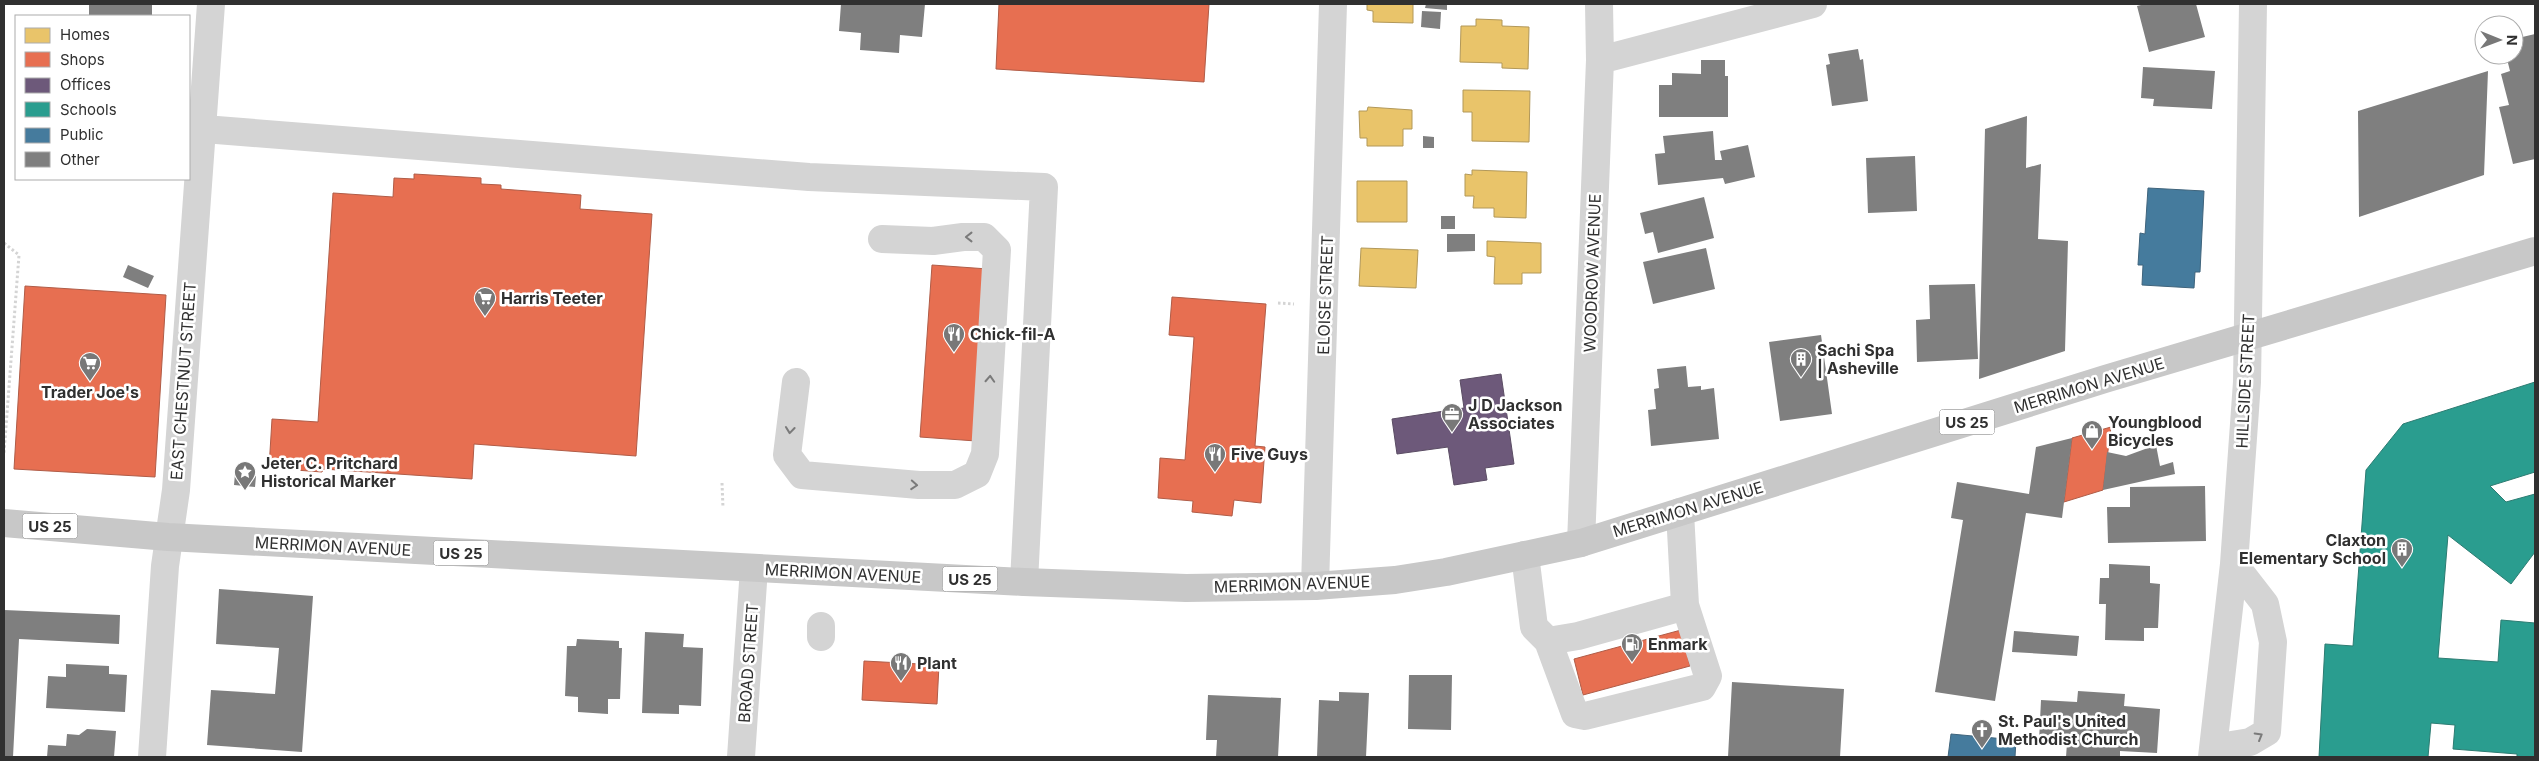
<svg xmlns="http://www.w3.org/2000/svg" width="2539" height="761" viewBox="0 0 2539 761" font-family="Inter,sans-serif">
<rect width="100%" height="100%" fill="#fff"/>
<path fill="#e9c46a" stroke="#b29859" d="M1367 4H1413V23L1373 22V11L1367 10Z
M1476 19 1502 20V26L1529 27 1528 69 1502 68V63L1460 62 1461 26H1476Z
M1463 90 1530 91 1529 142 1472 141V112H1463Z
M1368 107 1412 110V129H1403V146H1367V138H1360L1359 111H1367Z
M1472 170 1527 172 1526 218 1494 217V208H1473L1474 196H1465V174L1472 175Z
M1357 181H1407V222H1357Z
M1487 241 1541 243V273H1522V284H1494L1495 257 1487 256Z
M1361 248 1418 250 1416 288 1359 286Z"/>
<path fill="#e76f51" stroke="#b05c47" d="M999 4H1209L1204 82 996 69Z
M414 174 481 178V184L501 185V189L581 195 580 209 652 214 636 456 474 444 472 479 323 469 322 472 269 468 272 419 318 422 333 193 393 197 394 178 414 179Z
M932 265 988 269 976 441 920 437Z
M25 286 166 295 155 477 14 469Z
M1172 297 1266 304 1255 446 1265 447 1261 503 1234 500 1232 516 1192 512 1193 501 1158 498 1160 458 1185 460 1194 337 1169 335Z
M2111 427 2103 490 2064 502 2072 438Z
M1681 630 1690 666 1583 695 1574 659Z
M864 661 939 665 937 704 862 700Z"/>
<path fill="#6d597a" stroke="#5b4d64" d="M1501 374 1514 464 1485 468 1487 480 1454 485 1448 447 1397 454 1392 419 1464 408 1460 380Z"/>
<path fill="#2a9d8f" stroke="#2c7c72" d="M2535 382V472L2490 486 2506 502 2535 494V552L2511 584 2448 535 2438 658 2498 662 2501 620 2535 623V757H2517V754L2453 749 2455 725 2431 723 2428 757H2319L2325 644 2353 646 2366 470 2403 424Z"/>
<path fill="#457b9d" stroke="#3f647c" d="M2148 188 2204 191 2200 272H2195L2194 288 2142 285 2143 265H2138L2140 233 2145 234Z
M1951 734 2016 740 2015 757H1948Z"/>
<path fill="#7f7f7f" d="M89 4H152V16H89Z
M841 4H925L922 37 900 35 899 53 860 50 861 33 839 31Z
M1426 4H1447V10L1425 8Z
M2145 4H2196L2205 37 2149 52 2137 6Z
M1422 11 1441 12 1440 29 1421 27Z
M2535 34V159L2513 164 2499 107 2509 105 2501 74 2510 71 2506 55H2514V39Z
M1858 49 1860 60 1863 59 1868 101 1832 106 1826 65 1830 64 1828 54Z
M1701 60H1725V76H1728V117H1659V85H1672V73L1701 74Z
M2143 67 2215 71 2212 109 2153 106 2154 99 2141 98Z
M2488 71 2484 175 2359 217 2358 111Z
M2027 116 2026 168 2041 164 2038 239 2068 241 2065 351 1979 379 1985 129Z
M1713 131 1715 160H1722L1720 151 1748 145 1755 177 1725 184 1723 178 1658 185 1655 154 1665 153 1663 136Z
M1423 136 1434 137V148H1423Z
M1915 156 1917 211 1868 213 1866 158Z
M1704 197 1714 238 1658 253 1653 232 1645 234 1640 213Z
M1441 216H1455V229H1441Z
M1447 234H1475V251L1447 252Z
M1706 248 1715 289 1653 304 1643 262Z
M128 265 154 276 148 288 123 277Z
M1975 284 1978 359 1917 362 1916 320 1930 319 1929 285Z
M1821 335 1832 414 1780 421 1769 342Z
M1686 366 1688 387 1701 386V390L1714 388 1719 439 1651 446 1648 410 1656 409 1654 389 1659 388 1657 369Z
M2072 438 2062 518 2026 513 1995 701 1935 692 1963 520 1951 518 1957 482 2029 494 2036 447Z
M2156 445 2160 466 2173 462 2175 474 2103 490 2107 452 2126 456Z
M235 474 256 476 255 487 234 485Z
M2205 486 2206 541 2108 543 2107 507H2130V487Z
M2109 564 2150 566V583L2160 584 2158 628H2144V641L2105 640 2106 604H2099L2100 578H2109Z
M219 589 313 596 302 752 207 745 211 690 275 694 279 648 216 644Z
M4 610 120 615 119 644 19 639 13 757H4Z
M2014 631 2079 636 2077 656 2012 652Z
M645 632 684 634 683 647 703 648 701 706 679 705V714L642 713Z
M577 639 619 641V648H622L620 699H608V714L578 712V697L565 696 567 646H576Z
M66 664 109 666V674L127 675 125 712 46 708 48 676 66 677Z
M1409 675H1452L1451 730 1408 729Z
M1732 682 1844 689 1840 757H1728Z
M2078 691 2125 694 2124 706 2160 709 2157 753 2120 751V757H2066L2067 743 2039 741 2041 700 2077 702Z
M1339 692 1369 693 1366 757H1317L1319 700 1339 701Z
M1208 695 1281 698 1278 757H1216L1217 740H1206Z
M87 729 116 731 114 757H47L48 745 66 746 67 734 79 735Z"/>
<g fill="none" stroke-linecap="round" stroke-linejoin="round">
<path stroke="#d4d4d4" stroke-width="3" stroke-dasharray="2.5 2.5" stroke-linecap="butt" d="M4 243 19 255 4 453
M1278 303 1294 304
M722 483 723 508"/>
<path stroke="#d4d4d4" stroke-width="28" d="M1600 60 1813 4
M204 129 809 177 1044 187 1024 582
M796 382 787 455 802 475 919 485H955L977 474 985 454 997 250 984 237H963L933 241 882 239
M1581 543 1600 60 1599 4
M1525 555 1534 627 1548 641 1578 636 1675 609 1685 605 1680 512
M1315 586 1333 4
M821 637V626
M1548 641 1575 714 1585 716 1702 687 1708 676 1685 605
M2213 748 2250 742 2267 732 2273 642 2265 604 2234 564
M152 757 165 566 176 490 211 4
M741 757 754 568
M2212 757 2234 564 2247 382 2253 4"/>
<path stroke="#c8c8c8" stroke-width="28" d="M4 523 168 537 1024 582 1186 588 1315 586 1395 580 1446 572 1581 543 2105 379 2535 251"/>
</g>
<defs><path id="oneway-chevron" d="M-2-3.5L2.5 0L-2 3.5" fill="none" stroke-width="1.6" stroke-linecap="round" stroke-linejoin="round" transform="scale(1.25)"/></defs>
<g stroke="#7a7a7a">
<use href="#oneway-chevron" transform="translate(969 237) rotate(180)"/>
<use href="#oneway-chevron" transform="translate(990 379) rotate(-87)"/>
<use href="#oneway-chevron" transform="translate(790 430) rotate(96)"/>
<use href="#oneway-chevron" transform="translate(914 485) rotate(4)"/>
<use href="#oneway-chevron" transform="translate(2259 736) rotate(-30)"/>
</g>
<defs>
<g id="supermarket-pin" transform="scale(1.125)"><path d="M0 17L-7.5 6A9.5 9.5 0 1 1 7.5 6Z" fill="#787878" stroke="#fff"/><path d="M-6-5.5h2.5l.6 2H6L4.5 2H-2.5L-4.4-4H-6ZM-1.5 3.2a1.3 1.3 0 1 0 .1 0ZM3 3.2a1.3 1.3 0 1 0 .1 0Z" fill="#fff"/></g>
<g id="restaurant-pin" transform="scale(1.125)"><path d="M0 17L-7.5 6A9.5 9.5 0 1 1 7.5 6Z" fill="#787878" stroke="#fff"/><path d="M-5-6h1v4h1v-4h1v4h1v-4h1v5L-1.5 .5V6h-2V.5L-5-1ZM5-6V6H3V1.5H1.5Q1.5-4 5-6Z" fill="#fff"/></g>
<g id="building-pin" transform="scale(1.125)"><path d="M0 17L-7.5 6A9.5 9.5 0 1 1 7.5 6Z" fill="#787878" stroke="#fff"/><path d="M-4-6H4V6H1V3H-1V6H-4ZM-2.5-4.3h1.7v1.8h-1.7ZM.8-4.3h1.7v1.8H.8ZM-2.5-1h1.7V.8h-1.7ZM.8-1h1.7V.8H.8Z" fill="#fff"/></g>
<g id="office-pin" transform="scale(1.125)"><path d="M0 17L-7.5 6A9.5 9.5 0 1 1 7.5 6Z" fill="#787878" stroke="#fff"/><path d="M-6-3h4V-5.5h4V-3h4V5H-6ZM-1-4.5V-3h2v-1.5ZM-6 0V1H6V0Z" fill="#fff"/></g>
<g id="shop-pin" transform="scale(1.125)"><path d="M0 17L-7.5 6A9.5 9.5 0 1 1 7.5 6Z" fill="#787878" stroke="#fff"/><path d="M-5-2.5h2.3a2.7 3.5 0 0 1 5.4 0H5L5.5 6h-11ZM-1.5-2.5h3a1.5 2.3 0 0 0-3 0Z" fill="#fff"/></g>
<g id="sight-pin" transform="scale(1.125)"><path d="M0 17L-7.5 6A9.5 9.5 0 1 1 7.5 6Z" fill="#787878" stroke="#fff"/><path d="M0-6L1.8-2.2L6-1.7L2.9 1.2L3.7 5.4L0 3.3L-3.7 5.4L-2.9 1.2L-6-1.7L-1.8-2.2Z" fill="#fff"/></g>
<g id="fuel-pin" transform="scale(1.125)"><path d="M0 17L-7.5 6A9.5 9.5 0 1 1 7.5 6Z" fill="#787878" stroke="#fff"/><path d="M-5.5-6h7V0h2V4h1.3V-2.5L3-4.5l.8-.8L6-3V5H2.5V1h-1V6h-7ZM-4.2-4.7v3.2H.2V-4.7Z" fill="#fff"/></g>
<g id="church-pin" transform="scale(1.125)"><path d="M0 17L-7.5 6A9.5 9.5 0 1 1 7.5 6Z" fill="#787878" stroke="#fff"/><path d="M-1.2-6h2.4v3.5h3.3v2.4h-3.3V6h-2.4V-.1h-3.3v-2.4h3.3Z" fill="#fff"/></g>
</defs>
<g fill-rule="evenodd">
<use href="#supermarket-pin" x="485" y="298"/>
<use href="#restaurant-pin" x="954" y="334"/>
<use href="#building-pin" x="1801" y="359"/>
<use href="#supermarket-pin" x="90" y="363"/>
<use href="#office-pin" x="1452" y="414"/>
<use href="#shop-pin" x="2092" y="431"/>
<use href="#restaurant-pin" x="1215" y="454"/>
<use href="#sight-pin" x="245" y="472"/>
<use href="#building-pin" x="2402" y="549"/>
<use href="#fuel-pin" x="1632" y="644"/>
<use href="#restaurant-pin" x="901" y="663"/>
<use href="#church-pin" x="1982" y="730"/>
</g>
<g text-anchor="middle" dominant-baseline="central" stroke-width="5" stroke-linejoin="round" paint-order="stroke">
<g fill="#fff" stroke="#6e6e6e" stroke-width="1">
<rect x="1939.5" y="409.5" width="55" height="25" rx="4"/>
<rect x="22.5" y="513.5" width="55" height="25" rx="4"/>
<rect x="433.5" y="540.5" width="55" height="25" rx="4"/>
<rect x="942.5" y="566.5" width="55" height="25" rx="4"/>
</g>
<g font-size="15" font-weight="bold" fill="#303030">
<text x="1967" y="422">US 25</text>
<text x="50" y="526">US 25</text>
<text x="461" y="553">US 25</text>
<text x="970" y="579">US 25</text>
</g>
<g font-size="16" fill="#303030" stroke="#fff">
<text transform="translate(1592 273) rotate(-88)">WOODROW AVENUE</text>
<text transform="translate(1325 295) rotate(-88)">ELOISE STREET</text>
<text transform="translate(183 381) rotate(-86)">EAST CHESTNUT STREET</text>
<text transform="translate(2245 381) rotate(-87)">HILLSIDE STREET</text>
<text transform="translate(2089 385) rotate(-17)">MERRIMON AVENUE</text>
<text transform="translate(1688 509) rotate(-17)">MERRIMON AVENUE</text>
<text transform="translate(333 546) rotate(3)">MERRIMON AVENUE</text>
<text transform="translate(843 573) rotate(3)">MERRIMON AVENUE</text>
<text transform="translate(1292 584) rotate(-2)">MERRIMON AVENUE</text>
<text transform="translate(748 663) rotate(-86)">BROAD STREET</text>
</g>
<g font-size="16" font-weight="bold" fill="#303030" stroke="#fff" text-anchor="start">
<text x="501" y="298">Harris Teeter</text>
<text x="970" y="334">Chick-fil-A</text>
<text x="1817" y="350">Sachi Spa<tspan x="1817" dy="18">| Asheville</tspan></text>
<text x="90" y="392" text-anchor="middle">Trader Joe's</text>
<text x="1468" y="405">J D Jackson<tspan x="1468" dy="18">Associates</tspan></text>
<text x="2108" y="422">Youngblood<tspan x="2108" dy="18">Bicycles</tspan></text>
<text x="1231" y="454">Five Guys</text>
<text x="261" y="463">Jeter C. Pritchard<tspan x="261" dy="18">Historical Marker</tspan></text>
<text x="2386" y="540" text-anchor="end">Claxton<tspan x="2386" dy="18">Elementary School</tspan></text>
<text x="1648" y="644">Enmark</text>
<text x="917" y="663">Plant</text>
<text x="1998" y="721">St. Paul's United<tspan x="1998" dy="18">Methodist Church</tspan></text>
</g>
</g>
<rect width="2539" height="761" fill="none" stroke="#303030" stroke-width="10"/>
<rect x="15" y="15" width="175" height="165" fill="#ffffff" stroke="#acacac"/>
<rect x="25" y="28" width="25" height="15" fill="#e9c46a" stroke="#acacac"/>
<text x="60" y="40" font-size="15" fill="#303030">Homes</text>
<rect x="25" y="52" width="25" height="15" fill="#e76f51" stroke="#acacac"/>
<text x="60" y="65" font-size="15" fill="#303030">Shops</text>
<rect x="25" y="78" width="25" height="15" fill="#6d597a" stroke="#acacac"/>
<text x="60" y="90" font-size="15" fill="#303030">Offices</text>
<rect x="25" y="102" width="25" height="15" fill="#2a9d8f" stroke="#acacac"/>
<text x="60" y="115" font-size="15" fill="#303030">Schools</text>
<rect x="25" y="128" width="25" height="15" fill="#457b9d" stroke="#acacac"/>
<text x="60" y="140" font-size="15" fill="#303030">Public</text>
<rect x="25" y="152" width="25" height="15" fill="#7f7f7f" stroke="#acacac"/>
<text x="60" y="165" font-size="15" fill="#303030">Other</text>
<g transform="translate(2499 40) rotate(91)"><circle r="24" fill="#ffffff" stroke="#acacac"/>
<path d="M0-4L9 19L0 12L-9 19Z" fill="#787878"/>
<text y="-8" font-size="14" font-weight="bold" text-anchor="middle" fill="#303030">N</text>
</g>
</svg>
